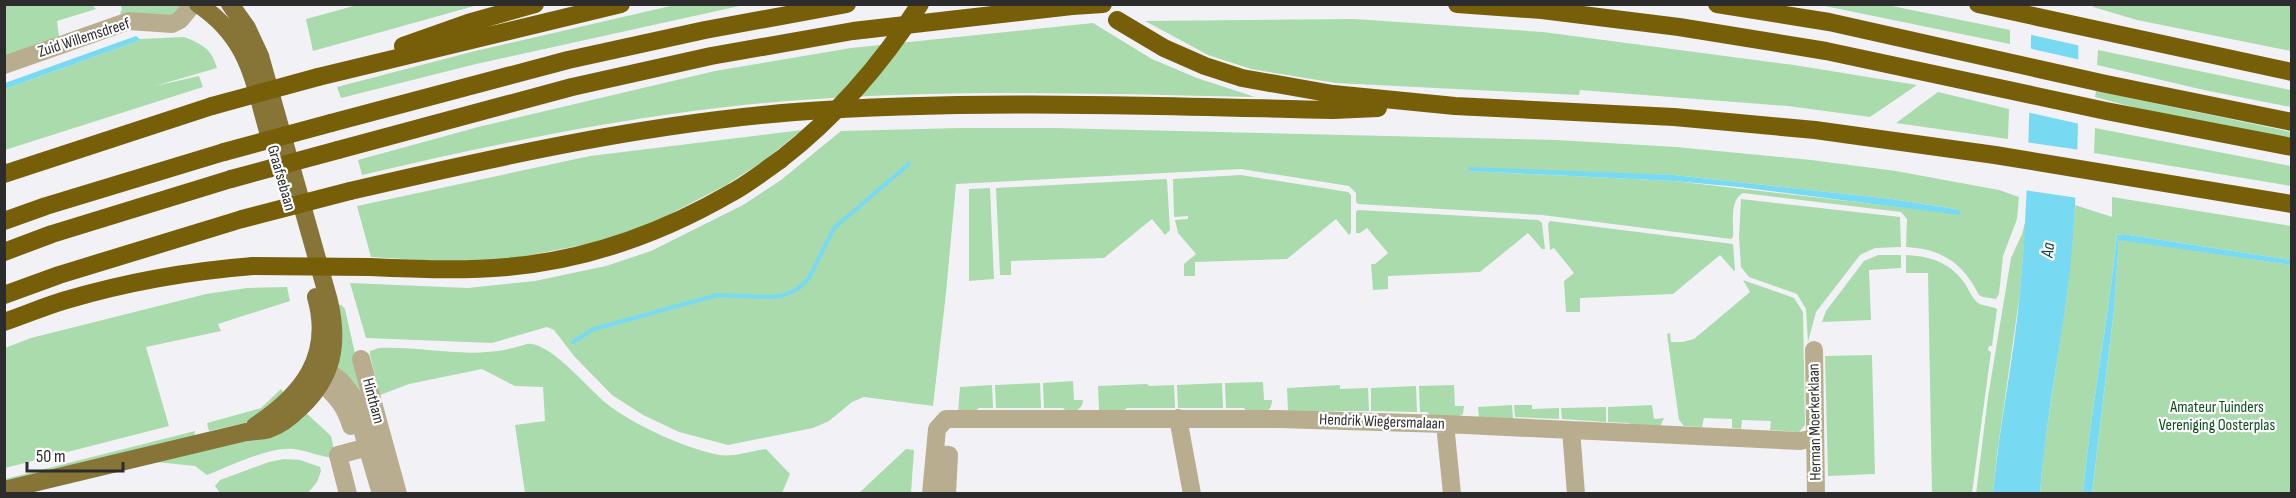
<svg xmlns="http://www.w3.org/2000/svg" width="2296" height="498" viewBox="0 0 2296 498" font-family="'Sofia Sans Condensed',sans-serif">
<rect width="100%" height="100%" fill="#f2f2f6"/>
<path fill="#aadbad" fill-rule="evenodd" d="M120 4 180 5 181 11 179 16 126 18 120 13 122 9Z
M361 4H478V5L313 51 306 19Z
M679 4 744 5 476 64 341 98 337 87 475 51Z
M4 5H92L96 9 57 21 59 37 5 59Z
M1820 5H1887L2010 30V44Z
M2093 5H2291V51L2137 20 2093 7Z
M1354 19 1543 32 1794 65 1917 85 1870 117 1788 106 1580 90 1579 95 1336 83 1251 69 1208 55 1145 21Z
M1093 23 1152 59 1197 78 1255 97C1079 93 902 87 726 107 603 121 482 147 362 175L358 160 482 126 715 71 851 48Z
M184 37C202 44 212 49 217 68L155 86 199 76 203 87 5 150V89L138 41 140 39Z
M2098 50 2291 90V107L2204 90 2097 65Z
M2096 91 2291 132V140L2140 109 2095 97Z
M1938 92 2009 109 2008 139 1896 123Z
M960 128H1055L1557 140 1676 147 1811 160 1896 171 1999 190 2019 197 2017 219 2003 256 1999 294 1996 299 1983 297 1979 295C1963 263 1942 249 1906 247L1907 219 1901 212 1743 193C1729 200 1734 224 1733 237L1731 239 1542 215 1358 204 1356 202V193L1349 186 1241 169 956 184 946 293 933 406 864 397 852 402 829 421 813 428 728 445 679 432 643 415 612 395 574 356 554 330 547 327 492 343 366 338 350 283 468 288 535 281 606 266 651 251 743 205 781 180 841 131ZM1470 171 1674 175 1892 199 1955 209 1961 214 1674 181Z
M2095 128 2291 166V186L2094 153Z
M802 130 765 160 726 185 643 228 603 241 505 260 437 261 371 257 357 206 590 156Z
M1241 175 1348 192 1351 195V233L1349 235 1336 219 1287 259 1195 262V276H1184V264L1196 254 1178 233 1175 220 1188 219V216L1174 217 1173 179Z
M1166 179 1167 180 1170 230 1165 235 1152 219 1104 258 1011 261V275H1000L996 188Z
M990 188 994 279 969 281V189Z
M2112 197 2291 226V260L2123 234 2117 235C2108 322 2091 407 2083 493L2040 494 2043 455 2067 294 2075 205 2112 217Z
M1741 199 1900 217 1901 247 1875 248 1860 255 1816 312 1808 342 1806 309 1797 294 1749 277 1741 267 1739 237Z
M1358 210 1539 220 1542 223 1545 249H1542L1528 233 1480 272 1388 276V289L1373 290 1371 264H1375L1388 253 1367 228 1360 233H1356V212Z
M2026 219 2020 293 1997 454 1993 493 1976 494 1988 397 2011 258 2022 234Z
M1550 221 1733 244 1735 270 1734 271 1720 255 1673 294 1580 298V312H1566L1564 281 1574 273 1554 248 1550 250 1548 224Z
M2119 239 2291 265V493L2092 494 2114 309Z
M1878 255H1901V268L1869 270 1871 320 1822 322 1826 311 1864 261Z
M1906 255C1929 256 1949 262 1963 281 1968 287 1970 295 1976 301 1981 307 1990 305 1997 309L1992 346H1989L1988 350 1991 352 1972 493H1932L1928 273H1906Z
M1743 280 1794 298 1803 312 1805 425 1799 432 1770 430 1771 421 1742 420 1741 429 1732 428V419L1704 418 1702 427 1684 426 1679 420 1667 334 1670 333 1671 342H1683L1694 339 1750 292Z
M287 287 290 301 218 324 221 331 146 347 169 426 5 468V348L31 338 206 294 247 288Z
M338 304 341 305 345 309 371 425 337 365Z
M527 344C550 341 589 390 607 404 634 425 686 449 720 455 734 457 752 451 766 449L790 474 782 493H525L515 425 545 421 543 387 515 386 482 369 409 384 380 395 370 355V351L379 348C433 346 472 362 527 344Z
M1872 355 1875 474 1828 476 1825 356Z
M1073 381 1074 400H1083C1083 409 1075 412 1067 412L1063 408H1044L1043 383Z
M1263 382 1264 400H1272C1272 415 1259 413 1248 413L1244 408H1226L1225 383Z
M1040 383 1041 408H996L995 385Z
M1222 383 1223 408H1178L1177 385Z
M1147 384 1149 386 1174 385 1175 408H1127L1122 412 1099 410 1098 386Z
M992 385 993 408H979L974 412H958L960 387Z
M1340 385V389L1368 388 1369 411H1326L1322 414 1288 411 1287 388Z
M1454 385 1455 406H1464L1463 414 1456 418 1432 417 1427 412H1420L1419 386Z
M1416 386 1417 412 1371 411V388Z
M281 389 286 396 254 421 209 431 207 423 261 408Z
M1512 405 1513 418 1510 421 1479 417 1478 407Z
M1514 405H1532V409L1559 408V419L1515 417Z
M1652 405 1654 419 1664 418 1660 427H1634L1629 423 1608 422V407Z
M1606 407V422L1562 419 1561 408Z
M304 411 331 436 336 458C321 457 308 451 294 449 270 446 230 466 207 475L195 466 156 462Z
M195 431 194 437 5 483V479Z
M906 449 914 450 911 493H859Z
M284 459 300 460 320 467 321 471 317 482 308 493H220L215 486 220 480 269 462Z"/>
<path fill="#78d9f2" d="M2032 5H2078C2079 101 2079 199 2067 295 2058 361 2045 427 2040 493L1993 494C1999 425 2014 359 2020 291 2029 196 2029 100 2032 5Z
M136 36 140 39 138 41 5 89V83Z
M1470 167 1674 175 1892 199 1955 209 1961 212 1960 215 1739 187 1674 181 1470 171 1467 169Z
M2123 234 2291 260V265L2119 240 2114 309 2092 493H2083C2091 407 2108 322 2117 235Z"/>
<path fill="#f2f2f6" d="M2029 4 2081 6V46L2028 34Z
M2028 48 2081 60 2080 124 2026 112Z
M2025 142 2080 150 2078 198 2024 190Z"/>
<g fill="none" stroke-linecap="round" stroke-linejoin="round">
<path stroke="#78d9f2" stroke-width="4" d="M573 342 594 329 717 295 767 297 781 296 798 289 809 278 834 228 909 164"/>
<path stroke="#b8ae8f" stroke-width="18" d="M4 65 129 21 172 24 180 20 193 4
M1814 350 1816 494
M361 359 398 494
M312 369 328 371 341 381 352 395 381 494
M313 370C329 394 342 396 351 426
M1178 418 1192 494
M1445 424 1452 494
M1571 430 1576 494
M935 454 949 455 947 494
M348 494 338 455 379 444
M931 494 937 429 946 419H1278L1445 424 1800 441 1810 439 1815 435"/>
<path stroke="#877437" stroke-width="18" d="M198 4C250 39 253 80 269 135
M255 426C302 395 333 357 316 297
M4 490 246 432C253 431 262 431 269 429 281 425 291 417 300 408 333 377 339 344 329 301L260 56 247 28 230 4"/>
<path stroke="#765f08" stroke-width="18" d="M1457 4 1542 10 1679 27 1826 51 2106 111 2292 147
M1717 4 1829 22 2106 84 2292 122
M1978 4 2292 72
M1117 20 1164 48 1205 66 1242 78 1333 94 1455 106 1674 117 1815 130 1995 155 2292 204
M403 46 468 23 535 4
M318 77 621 4
M331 123 568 60 705 30 847 4
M338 150 572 87 711 56 853 31 1072 6
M4 174 212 106
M350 191C497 157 644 124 795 112 974 99 1154 106 1333 110L1378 108
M4 221 46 206 224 152
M4 252 52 234 231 179
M370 267C416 269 462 271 507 267 586 260 662 233 731 193 748 184 764 171 780 160
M4 295 59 275 242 219
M4 322C25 315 45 306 66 300 127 282 190 271 253 266"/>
<path stroke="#765f08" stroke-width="18" d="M1072 6 1103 4
M212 106 318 77
M224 152 331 123
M780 160C837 116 881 65 920 4
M231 179 338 150
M242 219 350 191
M253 266 370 267"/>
</g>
<g text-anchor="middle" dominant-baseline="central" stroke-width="4.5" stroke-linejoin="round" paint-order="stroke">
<g font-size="16" fill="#2c2c2d" stroke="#fff">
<text transform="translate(84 38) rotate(-18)">Zuid Willemsdreef</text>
<text transform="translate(281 178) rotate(74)">Graafsebaan</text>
<text transform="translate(373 401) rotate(75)">Hintham</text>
<text transform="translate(1382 422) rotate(2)">Hendrik Wiegersmalaan</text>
<text transform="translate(1815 422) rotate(-91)">Herman Moerkerklaan</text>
</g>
<g font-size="16" fill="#0b4d1a" stroke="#fff">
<text x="2217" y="407">Amateur Tuinders<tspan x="2217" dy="18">Vereniging Oosterplas</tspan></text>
</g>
<g font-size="18" font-style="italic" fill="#123f4a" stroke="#fff">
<text transform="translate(2048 250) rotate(-83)">Aa</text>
</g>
</g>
<rect width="2296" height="498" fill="none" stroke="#2c2c2d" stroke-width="12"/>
<path d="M27 462v9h96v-9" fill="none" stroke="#2c2c2d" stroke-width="3"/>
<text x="36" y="462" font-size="18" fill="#2c2c2d" stroke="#ffffff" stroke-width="4.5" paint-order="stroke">50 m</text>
</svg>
